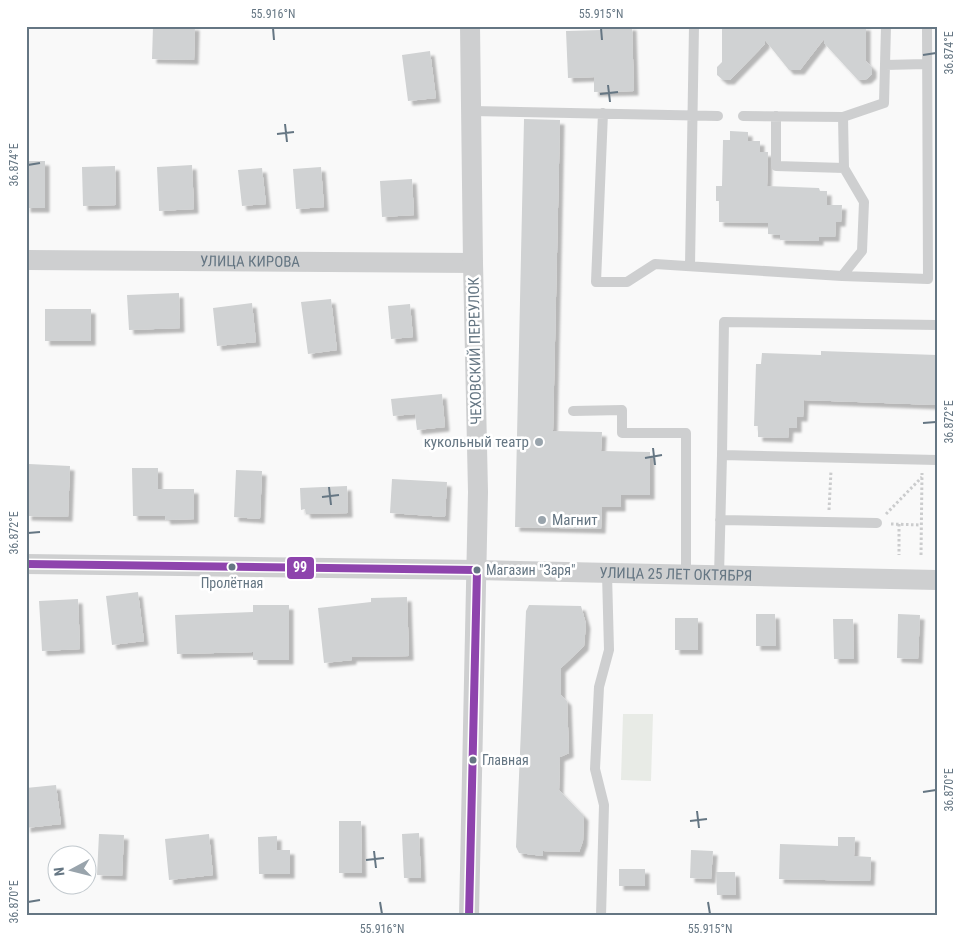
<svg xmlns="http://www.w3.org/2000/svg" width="963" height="942" viewBox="0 0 963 942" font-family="'Roboto Condensed',sans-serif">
<defs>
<filter id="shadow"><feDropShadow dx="4.5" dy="4.5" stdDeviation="1" flood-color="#0004"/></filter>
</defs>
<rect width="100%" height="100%" fill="#f9f9f9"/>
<path fill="#e8ebe6" d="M623 714H653L651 781 621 780Z"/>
<path fill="#d0d2d3" filter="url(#shadow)" d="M153 26H195L194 60 152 59Z
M601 26H632L634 91 594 92V77L568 78 566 31 601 30Z
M722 26H866V61L872 67V74L867 79 858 80 824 43V39L800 70H789L765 40V44L730 80H723L717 75V67L722 62Z
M430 51 436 98 408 101 402 55Z
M524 119 560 120 553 431 602 432 601 451 650 452V495H621V507H602L601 529 515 527Z
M730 131 748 132V141H760V152H768L767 186 819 188 820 191H827V205H842L841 222H836L835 237H819V241L780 240V235L768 234V223L719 222V201H716V186H722L723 140H730Z
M26 161H45V208H26Z
M192 165 194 209 159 211 157 167Z
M115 166 116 205 83 206 82 167Z
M321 167 324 207 296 209 293 169Z
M262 168 266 204 242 206 238 170Z
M412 179 414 215 382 217 380 181Z
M179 293 180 328 129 330 127 295Z
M331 299 337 350 308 354 301 302Z
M252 303 256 342 217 346 213 308Z
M410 304 413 337 391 339 388 306Z
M45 309H91V341H45Z
M821 351 937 355V405L804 400 803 417H797V428H789L788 438 758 437V426H754L756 364H761L762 353 821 355Z
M442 394 445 427 417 430 415 414 393 416 391 399Z
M29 464 70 466 68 517 27 516Z
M132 468H158V489H194V519L166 520 165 516H133Z
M236 470 262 471 260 519 234 517Z
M392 479 447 482 445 517 390 513Z
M347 486 348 513 306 514 305 509 301 510 300 488Z
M138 592 144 641 112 645 106 596Z
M407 597 409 656 352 657V660L324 663 318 608 371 602V598Z
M78 599 80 649 42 651 39 601Z
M253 605H289V660H253V652L177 654 175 615 253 612Z
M529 605 581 606 586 624 584 646 561 668V695L567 701 569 753 560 757 559 790 584 816 583 841 579 852 543 851V856L519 853 516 847 526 611Z
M756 614H775L776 646H756Z
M898 614 920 615 918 659 897 658Z
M675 618H698V650H675Z
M833 619H853L854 659H834Z
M56 785 61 824 26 828V788Z
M339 821H361L362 873H339Z
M419 833 421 878H404L402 834Z
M99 834 124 835 122 876 97 875Z
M209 834 213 875 169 880 165 839Z
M277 836V850H290V874H259L258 837Z
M838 837H855L854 856 871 857 870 881 779 879 780 844 838 846Z
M691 850 713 851 711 879 690 878Z
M619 869H645V886H619Z
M716 872H735L736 895H717Z"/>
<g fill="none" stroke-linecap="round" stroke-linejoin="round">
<path stroke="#cbcccd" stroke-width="3" stroke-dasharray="2.5 2.5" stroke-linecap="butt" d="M829 510 831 471
M886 514 922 477
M891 524 921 525
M899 524V555
M921 555 922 473"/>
<path stroke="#cecfd0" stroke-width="10" d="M885 65 926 64
M472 111 718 116
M603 113 596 282H627L655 264 842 276 928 279 927 26
M743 116 843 117
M776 116V166L844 168
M690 266 694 26
M842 276 862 251 864 202 844 168 843 117 884 103 886 26
M573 411 622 410V433H686V575
M722 455 724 322 937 325
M720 520 877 523
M719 576 722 455 937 460
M601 916 604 805 595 769 599 687 609 650 607 574"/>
<g stroke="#cecfd0" stroke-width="20">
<path id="s1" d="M26 260 473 263"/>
<path id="s2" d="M26 564 477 570 937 580"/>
<path d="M469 916 478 492 473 263 470 26"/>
</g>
<g stroke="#fff" stroke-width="11">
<path id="bus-1" d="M26 564 477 570 469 916"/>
</g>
<use href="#bus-1" stroke="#8e44ad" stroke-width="8"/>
</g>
<path fill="none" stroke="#657683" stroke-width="2" d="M273 28 274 40M601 28 602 40M923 55 936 53M608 85 610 102M600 94 618 92M285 124 287 142M277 134 294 132M28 165 40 163M923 423 936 422M653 448 655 465M645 458 662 455M329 487 331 505M322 497 339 495M28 533 40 532M923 792 936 790M697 811 699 828M690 821 707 819M374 851 376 868M366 860 384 858M28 902 40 900M380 902 382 914M708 902 710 914"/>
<g fill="#99a4ac" stroke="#fff" stroke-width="2">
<circle cx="539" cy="442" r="5"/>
<circle cx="542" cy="520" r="5"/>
</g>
<g fill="#657683" stroke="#fff" stroke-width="2">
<circle cx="232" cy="567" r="4.5"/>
<circle cx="477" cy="570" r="4.5"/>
<circle cx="473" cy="760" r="4.5"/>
</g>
<g text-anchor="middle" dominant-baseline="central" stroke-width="5" stroke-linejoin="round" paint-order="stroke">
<g font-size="14" fill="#657683" stroke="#fff" text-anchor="start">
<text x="486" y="570">Магазин "Заря"</text>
<text x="232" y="583" text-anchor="middle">Пролётная</text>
<text x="482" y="760">Главная</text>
</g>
<g font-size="15" fill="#657683" stroke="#fff">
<text stroke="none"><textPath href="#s1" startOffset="224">УЛИЦА КИРОВА</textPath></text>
<text transform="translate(475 351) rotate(-91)">ЧЕХОВСКИЙ ПЕРЕУЛОК</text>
<text stroke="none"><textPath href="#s2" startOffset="650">УЛИЦА 25 ЛЕТ ОКТЯБРЯ</textPath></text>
</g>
<g font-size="15" fill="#657683" stroke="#fff" text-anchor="end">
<text x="529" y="442">кукольный театр</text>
<text x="552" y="520" text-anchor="start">Магнит</text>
</g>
</g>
<rect stroke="#fff" stroke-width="2" x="286" y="556" width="29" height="24" rx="5" fill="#8e44ad"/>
<g font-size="14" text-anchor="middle" font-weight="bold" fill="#fff">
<text x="300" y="572">99</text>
</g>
<rect width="963" height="942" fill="none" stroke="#ffffff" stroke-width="55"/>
<g transform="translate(72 870) rotate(263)"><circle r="24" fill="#ffffff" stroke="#c1c8cd"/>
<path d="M0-4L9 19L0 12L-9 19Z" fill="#99a4ac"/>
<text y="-8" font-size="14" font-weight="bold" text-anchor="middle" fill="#657683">N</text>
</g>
<rect x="28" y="28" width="908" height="886" fill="none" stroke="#657683" stroke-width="2"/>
<g font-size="12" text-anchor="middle" fill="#657683">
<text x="273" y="18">55.916°N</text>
<text x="601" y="18">55.915°N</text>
<text transform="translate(949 53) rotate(-90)" y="4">36.874°E</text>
<text transform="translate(14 165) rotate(-90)" y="4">36.874°E</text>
<text transform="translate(949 422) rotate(-90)" y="4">36.872°E</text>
<text transform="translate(14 533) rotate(-90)" y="4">36.872°E</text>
<text transform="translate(949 790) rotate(-90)" y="4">36.870°E</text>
<text transform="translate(14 902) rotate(-90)" y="4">36.870°E</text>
<text x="382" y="933">55.916°N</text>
<text x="710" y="933">55.915°N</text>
</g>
</svg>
